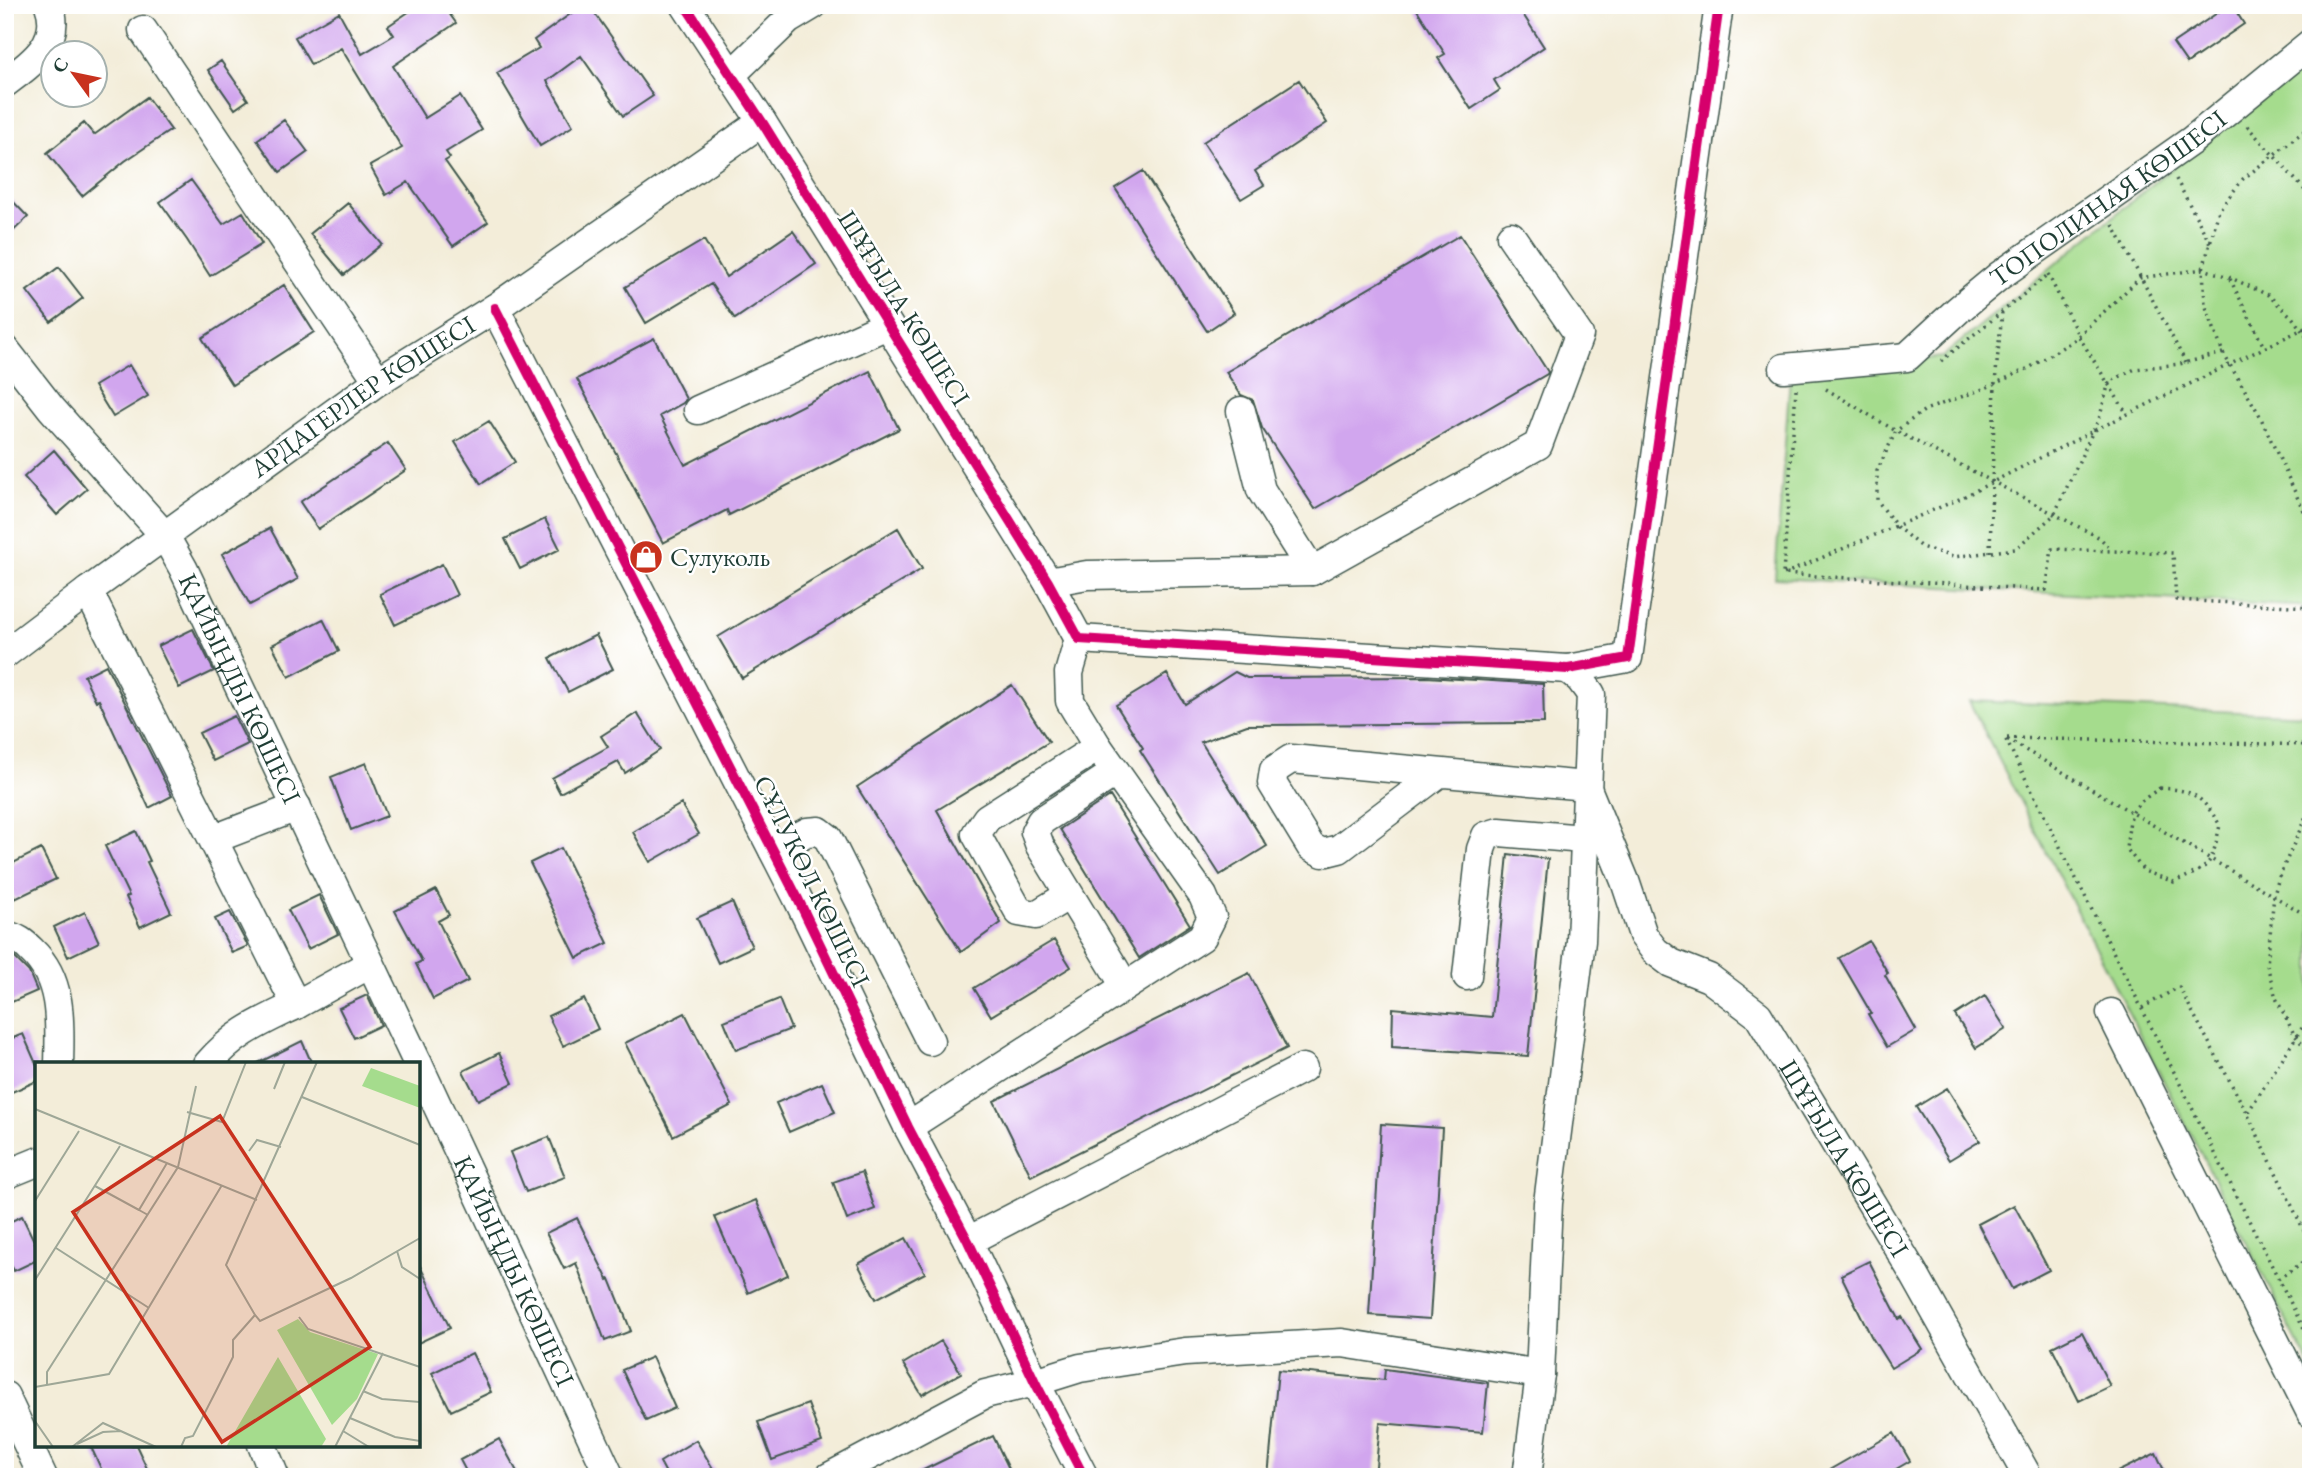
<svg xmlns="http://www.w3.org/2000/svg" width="2316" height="1482" viewBox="0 0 2316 1482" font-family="'EB Garamond',serif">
<rect width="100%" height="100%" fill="#fff"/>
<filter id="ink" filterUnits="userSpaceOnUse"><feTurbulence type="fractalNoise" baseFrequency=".0143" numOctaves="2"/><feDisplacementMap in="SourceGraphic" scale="14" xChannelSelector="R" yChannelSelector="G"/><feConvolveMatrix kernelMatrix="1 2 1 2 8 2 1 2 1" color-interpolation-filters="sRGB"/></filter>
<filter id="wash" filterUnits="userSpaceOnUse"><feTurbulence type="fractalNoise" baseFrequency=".00686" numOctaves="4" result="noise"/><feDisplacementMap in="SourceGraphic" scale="28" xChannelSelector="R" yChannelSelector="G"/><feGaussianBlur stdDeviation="1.57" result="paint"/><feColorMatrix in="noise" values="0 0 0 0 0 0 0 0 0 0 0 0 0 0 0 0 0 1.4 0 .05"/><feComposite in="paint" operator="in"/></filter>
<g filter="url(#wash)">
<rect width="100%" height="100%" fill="#f3edd9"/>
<path fill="#a5dc8d" stroke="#628c60" stroke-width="2" d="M2311 54V607L1775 578 1790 376 1942 357Z
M1969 701 2311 715V1369Z"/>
<g id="blocks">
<path fill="#d1a6ee" d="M419 5H443L456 23 393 66 425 118 460 96 482 130 446 152 450 158 445 161 488 222 453 246 408 182 386 195 370 166 402 148 341 48 311 65 295 37 339 12 362 54 394 35 388 26Z
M583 5H589L653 96 623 116 581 56 547 81 573 126 540 146 497 73 539 48 534 40Z
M1414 5H1517L1544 47 1494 80 1500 90 1471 109 1438 58 1445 54Z
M2229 5H2232L2244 24 2187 63 2173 43Z
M221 61 248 100 235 109 208 70Z
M1299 80 1327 123 1255 171 1264 185 1241 199 1203 142Z
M147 97 171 130 125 161 82 196 47 153 84 123 94 135Z
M284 120 308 152 280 172 257 140Z
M1143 171 1234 313 1207 331 1115 188Z
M191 180 223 224 243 212 262 244 210 276 187 240 160 202Z
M5 193 28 217 5 239Z
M348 203 382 244 344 275 310 234Z
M793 231 816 264 735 319 711 284 646 323 625 287 704 240 726 277Z
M1460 235 1548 372 1547 374 1315 509 1262 428 1253 400 1241 395 1226 372Z
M59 267 83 298 51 322 27 291Z
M284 285 314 332 232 385 202 338Z
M654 338 686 399 683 403 660 416 685 465 870 371 899 429 729 515 727 510 663 543 577 379Z
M129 365 148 396 113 417 94 386Z
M489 421 515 462 481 484 455 442Z
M388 443 406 470 318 529 300 502Z
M54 450 87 489 57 515 24 477Z
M545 519 560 549 520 569 505 539Z
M270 528 298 579 250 605 222 554Z
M898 528 922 569 742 678 718 637Z
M442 564 457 595 395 625 380 594Z
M323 619 339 651 289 677 272 645Z
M193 629 214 671 179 688 158 646Z
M596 635 613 669 568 692 550 658Z
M106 665 172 796 149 808 99 700 96 701 84 676Z
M1235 672 1247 678 1426 677 1543 684 1544 723 1247 725 1201 742 1267 846 1220 875 1140 750 1143 748 1116 705 1167 674 1185 704Z
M1012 685 1049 742 937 810 1001 923 961 952 857 787Z
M637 713 660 750 625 773 618 762 560 793 552 778 608 747 601 736Z
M234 716 248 744 213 761 199 733Z
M366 763 387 816 351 830 331 777Z
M1110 796 1190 925 1139 958 1060 829Z
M681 804 699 834 650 862 633 832Z
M136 831 150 861 147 862 171 912 140 927 126 897 129 896 105 846Z
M561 848 608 943 577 958 530 863Z
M41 849 56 879 15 899 5 878V867Z
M1508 854 1548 859 1528 1056 1392 1047 1393 1008 1492 1017Z
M436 890 449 915 438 921 468 981 433 999 416 964 422 961 395 911Z
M319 895 338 934 308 949 288 910Z
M732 902 752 947 718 963 697 918Z
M85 912 99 942 68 957 54 927Z
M230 912 248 946 232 953 215 919Z
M1054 940 1071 967 991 1016 974 988Z
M1869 941 1888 973 1885 975 1916 1030 1887 1047 1868 1014 1871 1013 1839 958Z
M5 952 15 958 29 972 37 991 5 1005Z
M1249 973 1287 1048 1031 1176 994 1101Z
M367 995 381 1025 354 1038 339 1008Z
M1985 996 2006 1029 1976 1048 1955 1015Z
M584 999 598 1029 563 1046 548 1016Z
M779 999 791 1029 736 1050 724 1021Z
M685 1013 732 1105 673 1136 625 1043Z
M23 1034 37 1066V1081L5 1095V1041Z
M302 1041 312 1064H256Z
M499 1053 513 1083 478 1100 463 1071Z
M822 1083 835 1112 789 1132 776 1103Z
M1947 1088 1980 1141 1949 1160 1916 1107Z
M1381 1124 1442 1128 1430 1319 1369 1315Z
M549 1137 565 1177 526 1192 510 1152Z
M862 1172 875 1209 847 1220 833 1182Z
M756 1200 788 1275 748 1293 715 1217Z
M2014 1205 2049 1270 2012 1289 1978 1224Z
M22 1216 37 1247V1260L14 1271 5 1252V1224Z
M577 1218 608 1280 610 1279 631 1331 605 1341 576 1263 564 1269 546 1233Z
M906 1238 925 1273 876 1299 858 1264Z
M1869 1261 1899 1319 1902 1317 1922 1349 1891 1368 1871 1336 1841 1275Z
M418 1262 450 1328 418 1343Z
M2082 1332 2110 1386 2079 1401 2052 1347Z
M941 1341 961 1373 922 1395 903 1364Z
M472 1353 491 1392 451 1411 432 1373Z
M652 1357 675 1408 646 1421 622 1370Z
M1385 1369 1488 1383 1483 1432 1380 1423 1375 1477H1268L1278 1370 1384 1380Z
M808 1404 822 1442 772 1460 758 1422Z
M1894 1433 1910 1461 1882 1477H1817Z
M993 1436 1013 1477H909Z
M499 1439 520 1477H469L460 1460Z
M696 1440 718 1477H668L660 1462Z
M90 1445H136L151 1477H105Z
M2156 1453 2167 1477H2107Z"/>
</g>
</g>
<g filter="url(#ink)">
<use href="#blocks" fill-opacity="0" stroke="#3f574d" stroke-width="2"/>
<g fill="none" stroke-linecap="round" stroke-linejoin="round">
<g stroke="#3f574d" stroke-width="31">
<g id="minor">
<path d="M685 5 762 122 1048 582 1079 639"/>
<path d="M143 30 378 381"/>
<path d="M731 75 788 20 813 5"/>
<path d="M5 83C31 64 63 42 49 5"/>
<path d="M495 308 797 897 908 1127 968 1241 1035 1382 1084 1477"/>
<path id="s1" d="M5 349 51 408 165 536 183 568 418 1064"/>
<path id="s2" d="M1784 368 1907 357 1958 310 1999 276 2191 141 2311 43"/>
<path d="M698 410 887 325"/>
<path d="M1241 411 1261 490 1312 571"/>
<path d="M1048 582 1087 575 1312 571 1538 445 1579 335 1511 236"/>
<path d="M88 591 296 1005 370 964"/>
<path d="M1079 639 1568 669 1628 658 1719 5"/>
<path id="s3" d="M5 654 88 591 378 381 495 308 762 122"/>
<path d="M1116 772 1041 821 1035 832 1040 846 1125 986"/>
<path d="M1439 773 1339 849 1323 853 1311 847 1272 783 1274 770 1291 759 1586 786"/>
<path id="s4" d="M1586 786 1625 881 1643 935 1655 951 1671 963 1709 978 1758 1015 1914 1274 2028 1477"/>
<path d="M214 839 297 807"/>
<path d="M773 850 807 832 819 831 828 838 930 1041"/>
<path d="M1069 895 1036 915 1019 912 976 834 987 818 1098 747"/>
<path d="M5 935C18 938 23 942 32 951 63 980 60 1024 59 1064"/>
<path d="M1467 976 1481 849 1486 836 1499 832 1584 839"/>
<path d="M2111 1013 2311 1413"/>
<path d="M208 1064C236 1032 259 1023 296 1005"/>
<path id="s5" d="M418 1064 610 1477"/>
<path d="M908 1127 1202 937 1212 917 1203 896 1098 747 1070 701 1069 673 1079 639"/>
<path d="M5 1175 37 1162"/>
<path d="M968 1241 1303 1068"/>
<path d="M5 1396 43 1477"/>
<path d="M262 1445 275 1477"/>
<path d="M829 1477 985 1394 1035 1382 1080 1368 1185 1352 1342 1343 1540 1374"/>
<path d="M1527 1477 1540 1374 1548 1203 1581 941 1591 694 1580 679 1568 669"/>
</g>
</g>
<path stroke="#3f574d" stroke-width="3.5" stroke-dasharray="2 5" stroke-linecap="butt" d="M2247 126 2311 197
M2311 129 2304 131 2243 179 2219 210 2203 269 2205 304 2223 353 2259 414 2311 527
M2176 179 2210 243
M2113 225 2186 363
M2048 274 2078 335 2127 414
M2230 279 2264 347
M2223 353 2180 364 2135 369 2109 382 2100 416 2054 515 2015 549 1953 557 1921 547 1897 527 1877 500V471L1896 431 1925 410 1983 389 2029 368 2074 340 2140 278 2203 269 2229 277 2268 295 2292 317 2311 343
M1941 361 2049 274
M1796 389 1783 574 2046 590 2052 549 2173 553 2176 600 2311 607
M1826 389 1896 431 2100 538 2112 550
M1990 552 1995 383 2002 313
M1784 574 1959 499 2093 431 2311 325
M2007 738 2311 745
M2160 788C2195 790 2201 796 2220 825 2211 865 2213 866 2174 882L2144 871 2126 848C2132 810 2127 810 2160 788Z
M2311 805 2279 877 2274 895 2267 965 2276 998 2294 1034 2311 1055
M2311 918 2005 738 2311 1343
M2142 1008 2179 987 2247 1113 2311 1245
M2248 1112 2311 1014
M2278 1279 2311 1257"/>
<use href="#minor" stroke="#fff" stroke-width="28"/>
<g stroke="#fff" stroke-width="15">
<path id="cycleway" d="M685 5 762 122 1048 582 1079 639 1568 669 1628 658 1719 5
M495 308 797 897 908 1127 968 1241 1035 1382 1084 1477"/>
</g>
<use href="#cycleway" stroke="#d6006c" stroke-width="10"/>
</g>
</g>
<defs>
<g id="shop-disc" transform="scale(1.75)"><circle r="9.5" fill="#c8321e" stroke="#fff"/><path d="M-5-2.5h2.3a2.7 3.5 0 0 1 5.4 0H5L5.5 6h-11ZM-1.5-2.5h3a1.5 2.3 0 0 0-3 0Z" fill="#fff"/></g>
</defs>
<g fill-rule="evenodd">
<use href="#shop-disc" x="646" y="557"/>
</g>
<g text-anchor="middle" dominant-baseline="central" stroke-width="5" stroke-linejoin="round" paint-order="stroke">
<g font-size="26" fill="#1f3d34" stroke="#fff">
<text stroke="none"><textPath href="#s2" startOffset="380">ТОПОЛИНАЯ КӨШЕСІ</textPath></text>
<text transform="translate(904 308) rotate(58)">ШҰҒЫЛА КӨШЕСІ</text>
<text stroke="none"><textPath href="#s3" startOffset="441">АРДАГЕРЛЕР КӨШЕСІ</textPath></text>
<text stroke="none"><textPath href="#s1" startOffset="416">ҚАЙЫҢДЫ КӨШЕСІ</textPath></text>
<text transform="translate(812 881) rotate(64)">СҰЛУКӨЛ КӨШЕСІ</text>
<text stroke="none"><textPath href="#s4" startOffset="469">ШҰҒЫЛА КӨШЕСІ</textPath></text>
<text stroke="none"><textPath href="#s5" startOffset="228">ҚАЙЫҢДЫ КӨШЕСІ</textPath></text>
</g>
<g font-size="26" fill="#1f3d34" stroke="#fff" text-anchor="start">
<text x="670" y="557">Сулуколь</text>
</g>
</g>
<g transform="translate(35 1062)">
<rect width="385" height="385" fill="#f3edd9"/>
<path d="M336 6 385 24V46L327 24ZM263 257 275 270 343 292 322 337 297 363 242 268ZM243 295 291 377 286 385H191Z" fill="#a5dc8d"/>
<path fill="none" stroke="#9ea797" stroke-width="2" d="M282 0 191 203 220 253 225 259 316 216 385 176M239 27 250 0M267 35 385 83M0 47 222 138M152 50 187 60 211 0M214 89 222 78 246 85M60 124 104 148M0 139 44 69M113 153 104 148 132 101M21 186 114 246M362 189 367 205 385 217M0 218 85 84M264 255 273 267 385 305M12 322V310L143 105 161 24M0 325 74 312 187 123M328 329 347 337 385 340M315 356 360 375 385 379M0 359 18 385M308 369 334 385M42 382 68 370 86 369M37 385 68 361 121 385M146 385 150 376 158 374 182 327 198 295V278L220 253M300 385 348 291"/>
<path fill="#c8321e" fill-opacity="0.15" stroke="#c8321e" stroke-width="3.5" d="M185 54 335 285 187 380 38 150Z"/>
<rect width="385" height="385" fill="none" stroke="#1f3d34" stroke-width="3.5"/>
</g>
<rect width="2316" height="1482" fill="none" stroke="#fff" stroke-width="28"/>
<g transform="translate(74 74) rotate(303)"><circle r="33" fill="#ffffff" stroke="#a5b1ae" stroke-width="2"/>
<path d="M0-5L12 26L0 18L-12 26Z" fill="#c8321e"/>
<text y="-10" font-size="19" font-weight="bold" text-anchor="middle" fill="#1f3d34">С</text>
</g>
</svg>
